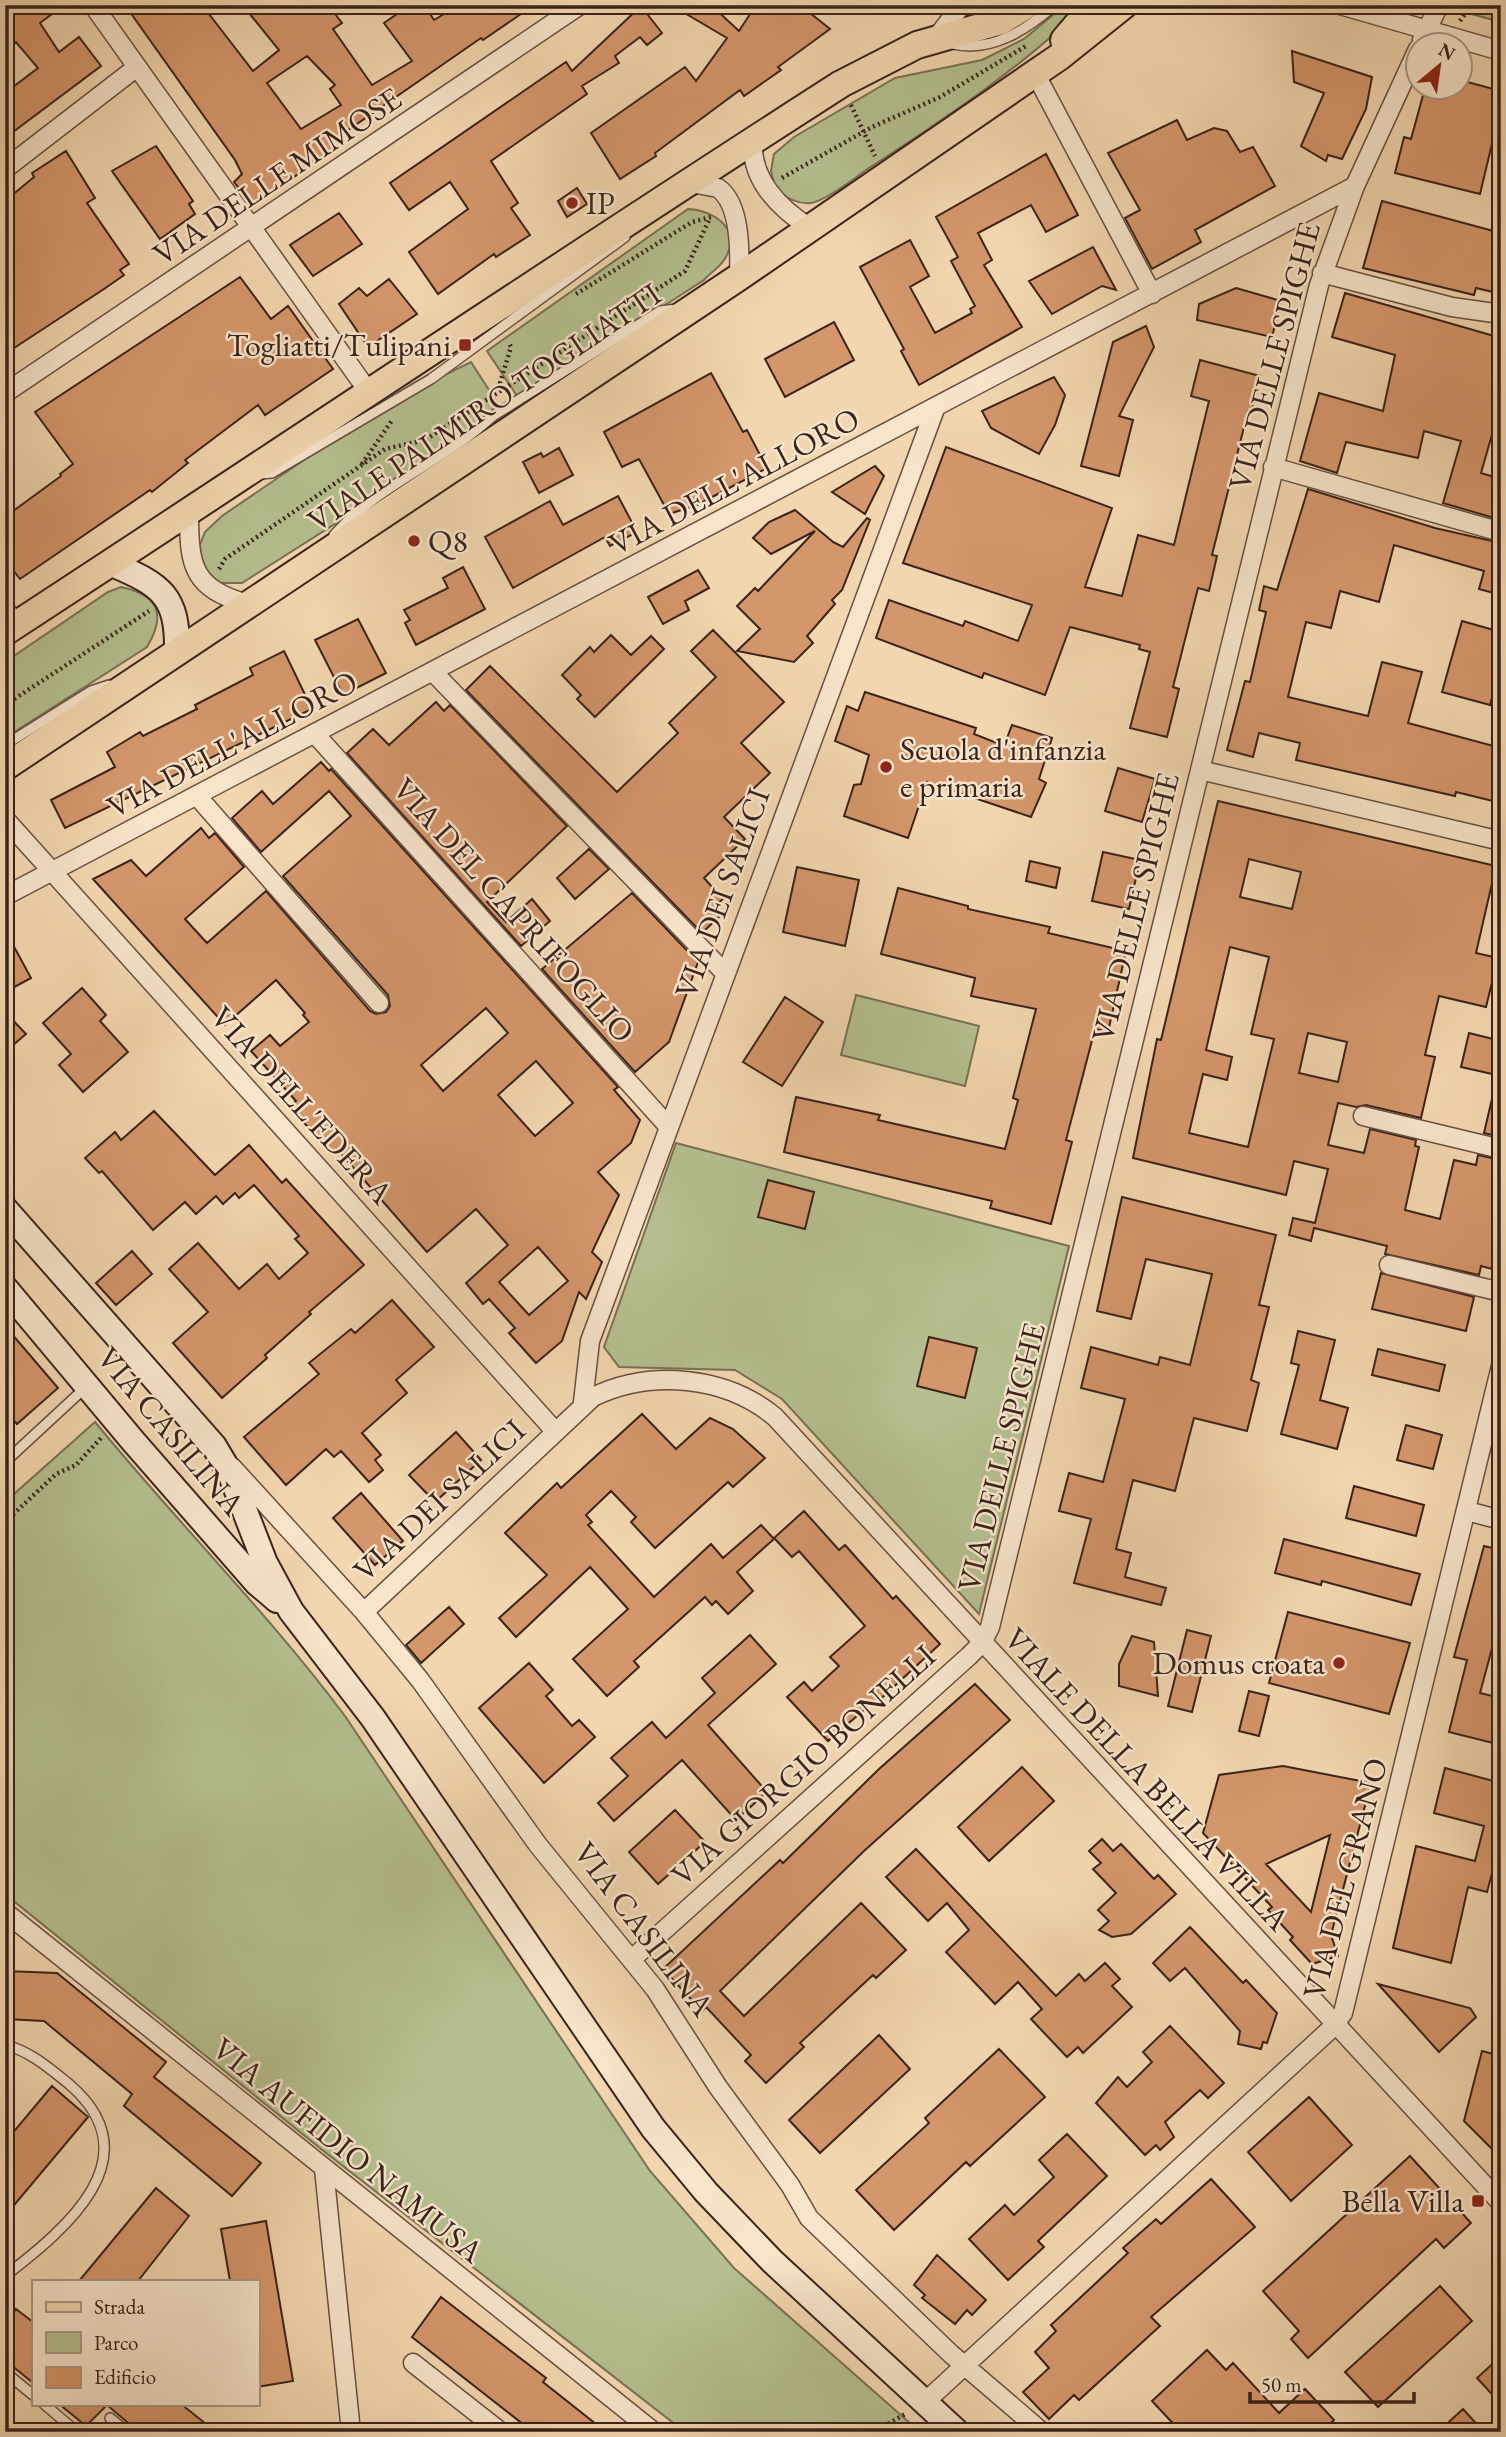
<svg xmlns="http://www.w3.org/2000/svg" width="1506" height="2437" viewBox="0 0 1506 2437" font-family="'EB Garamond',serif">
<rect width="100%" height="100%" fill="#f2d6af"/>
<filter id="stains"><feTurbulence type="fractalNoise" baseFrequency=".00286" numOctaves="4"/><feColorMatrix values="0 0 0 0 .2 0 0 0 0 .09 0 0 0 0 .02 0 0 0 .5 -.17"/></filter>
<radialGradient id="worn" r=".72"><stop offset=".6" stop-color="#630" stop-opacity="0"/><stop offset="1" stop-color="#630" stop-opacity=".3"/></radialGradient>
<path fill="#b5bf8f" stroke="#787155" stroke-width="2" d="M1065 5H1086C1020 69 943 120 866 170 854 179 825 201 811 203 799 205 785 197 776 191L771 171 774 154 794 137 895 78 982 60 1024 39Z
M1462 5H1501V22L1460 11Z
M688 209C714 210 744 230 724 260 720 267 710 273 704 280L519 399 487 351Z
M471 362 498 404 456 447 242 583H220L205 571 199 547 205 532 222 516 389 402Z
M121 587C158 595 167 614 147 647L5 738V662L108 592Z
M856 995 979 1026 965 1086 841 1055Z
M676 1143 1069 1246 979 1614 782 1399 735 1370 619 1367 604 1347Z
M95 1422C177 1522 268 1613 345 1716L650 2171 734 2268 920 2432H685L321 2149 5 1894V1502Z"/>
<path fill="#d4966b" stroke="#3a231b" stroke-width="2" fill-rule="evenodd" d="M5 5H64L40 23 59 52 79 37 101 66 5 138V93L38 68 16 42 5 50Z
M125 5H202L253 71 279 50 249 13 258 5H328L342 23 333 29 372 85 412 61 384 23 410 5H424L434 20 459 5H534L483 40 481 38 331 142 335 148 253 206 234 182 242 174 235 160ZM307 56 335 85 330 89 341 105 301 129 267 83Z
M671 5H711L739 31 756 5H800L830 29 778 67 781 70 744 96 740 90 655 153 656 156 620 179 591 133 685 67 696 81 727 38Z
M641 6 662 33 647 45 640 37 615 56 619 63 582 86 587 94 491 161 518 203 511 208 530 235 496 257 494 254 438 294 409 252 468 209 450 182 409 210 390 183 566 62 572 71Z
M1292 51 1372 77 1366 109 1342 159 1328 155 1326 161 1301 146 1324 93 1294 82Z
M1460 80 1501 91V106L1480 194 1395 173 1404 137 1411 139 1425 88H1460Z
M1177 120 1187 140 1214 128 1227 131 1240 152 1253 147 1275 186 1195 230 1201 242 1152 269 1125 218 1140 210 1108 153Z
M156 146 193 201 189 204 195 214 160 239 112 171Z
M66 151 95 198 87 203 129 264 120 270 124 275 104 289 5 354V201L34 177 32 173Z
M1046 154 1078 215 1046 232 1031 205 978 233 992 260 984 265 1022 327 919 385 901 351 904 349 860 267 910 240 929 276 910 287 935 333 972 313 970 309 975 306 951 261 958 257 936 217Z
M577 188 587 204 567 217 558 201Z
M1382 201 1501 233V294L1476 288 1474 295 1363 268Z
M339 213 362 244 313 276 290 245Z
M1093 247 1116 290 1102 286 1052 314 1029 281Z
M240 277 271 319 288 306 333 369 265 415 258 405 185 460 188 463 152 492 150 490 20 579 5 560V517L61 476 60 474 73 464 35 412Z
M389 279 417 314 368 347 339 304 359 288 367 296Z
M1236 288 1281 301 1272 337 1197 320 1199 304Z
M1345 293 1501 338V403L1481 473 1501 479V520L1443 503 1461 441 1424 431 1418 458 1346 442 1337 473 1300 461 1319 393 1383 411 1395 355 1332 337Z
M834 322 854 360 785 397 765 359Z
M1146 326 1154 347 1119 416 1133 420 1119 476 1081 466 1113 342Z
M1200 360 1260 376 1251 412 1248 411 1212 555 1217 556 1209 591 1198 588 1173 687 1179 689 1167 737 1130 728 1150 652 1139 649 1140 645 1070 627 1045 695 984 673 982 678 876 638 889 600 963 626 965 621 1018 641 1032 605 903 563 946 447 1112 508 1085 587 1122 596 1138 535 1174 545 1209 401 1191 396Z
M711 373 743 432 747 430 767 468 697 505 669 514 639 459 622 467 604 432Z
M1054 377 1065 395 1055 425 1039 454 991 428 982 411Z
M559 448 573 475 539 493 523 462 541 453 543 457Z
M875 466 884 476 865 514 832 492Z
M1308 489 1435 528 1501 543V595L1479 589 1484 571 1394 545 1379 602 1340 591 1331 628 1306 622 1288 697 1368 716 1382 662 1422 672 1408 723 1501 748V803L1456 792 1455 796 1296 760 1300 743 1259 733 1253 757 1227 750 1245 681 1250 682 1266 612 1259 610 1264 586 1277 590Z
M618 496 637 532 610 546 605 537 513 588 485 537 550 501 563 525Z
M795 510 833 542 843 547 867 518 870 520 842 590 832 600 835 604 807 636 813 643 794 662 737 651 760 629 737 606 755 588 758 591 815 531 771 554 753 538 769 522Z
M463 567 485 609 416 645 405 623 410 620 404 610 448 588 443 578Z
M698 570 709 588 685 601 689 610 663 624 648 597Z
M358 619 386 673 343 695 315 640Z
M1462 621 1501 632V666L1490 705 1442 692Z
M713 630 784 702 741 743 770 773 724 817 745 839 704 878 723 899 715 906 722 914 702 933 466 690 490 666 617 792 678 733 669 723 716 677 691 651Z
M611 635 631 655 651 636 664 649 595 717 577 699 581 695 562 675 590 647 594 652Z
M284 651 312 709 65 828 51 800 115 767 107 752 140 732 143 736 197 709 195 705 253 675 250 668Z
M865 692 976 728 974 734 1004 746 1012 725 1052 738 1039 779 1046 783 1031 817 927 782 908 838 844 816 854 785 861 784 869 755 835 741 847 706 858 711Z
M436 702 444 711 450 705 567 826 487 902 506 922 532 899 550 921 521 946 347 753 373 729 389 745Z
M321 762 329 771 331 769 618 1087 614 1090 640 1120 631 1143 598 1172 619 1195 592 1252 602 1262 586 1299 579 1292 562 1341 536 1363 509 1333 515 1328 489 1299 483 1304 466 1283 508 1245 476 1209 427 1252 337 1149 332 1154 290 1107 296 1101 251 1051 270 1035 280 1046 309 1022 303 1015 305 1013 276 980 225 1025 93 879 131 860 146 876 201 828 209 838 215 833 244 867 185 919 207 943 266 891 370 1011 376 1014 386 1012 390 1006 388 995 283 876 351 816 329 791 261 852 232 818 262 791 273 804ZM486 1008 508 1033 443 1091 421 1065ZM536 1061 573 1103 535 1136 498 1095ZM538 1247 568 1281 529 1315 499 1282Z
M1118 768 1155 779 1142 822 1105 811Z
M1218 801 1496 866 1476 953 1498 958 1486 1007 1439 996 1425 1055 1435 1057 1421 1118 1366 1105 1356 1107 1338 1103 1328 1145 1364 1153 1370 1129 1416 1140 1415 1146 1419 1147 1405 1210 1440 1219 1454 1160 1476 1165 1478 1155 1501 1160V1249L1496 1270 1481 1266 1479 1275 1385 1254 1387 1246 1314 1228 1311 1241 1289 1235 1293 1218 1315 1223 1328 1169 1294 1161 1286 1195 1133 1158 1157 1039 1161 1040ZM1249 859 1301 872 1292 909 1240 897ZM1230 947 1269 957 1251 1034 1274 1039 1248 1147 1189 1133 1203 1074 1227 1080 1232 1057 1206 1050ZM1308 1033 1347 1042 1338 1082 1299 1073Z
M589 849 609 869 575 899 557 878Z
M1103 852 1140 860 1129 909 1092 901Z
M1030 861 1060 868 1056 888 1026 881Z
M797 867 859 880 845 946 783 932Z
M898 888 968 906V909L1050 927 1048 933 1126 951 1108 1032 1095 1029 1066 1140 1072 1142 1051 1224 990 1208 992 1201 784 1152 796 1097 880 1115 878 1120 1005 1149 1018 1100 1013 1098 1036 1009 971 996 975 978 881 954Z
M632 893 698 962 669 1042 635 1072 542 969Z
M5 930 31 978 5 992Z
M82 988 106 1015 100 1021 128 1052 83 1092 59 1065 71 1054 43 1023Z
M785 997 823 1022 782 1086 743 1062Z
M5 1012 26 1034 5 1052Z
M1469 1033 1501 1041V1076L1461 1067Z
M1494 1090 1501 1091V1137L1484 1133Z
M154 1111 215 1175 249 1145 282 1183 286 1179 364 1265 309 1312 311 1314 265 1355 267 1358 222 1398 173 1343 208 1312 169 1269 198 1243 239 1289 267 1264 279 1279 308 1253 295 1239 299 1236 254 1185 239 1198 235 1193 223 1204 216 1196 196 1214 185 1202 153 1230 102 1171 99 1173 85 1158 115 1132 121 1140Z
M768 1180 814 1192 805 1229 758 1217Z
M1122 1197 1276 1235 1259 1305 1269 1307 1251 1380 1259 1383 1247 1431 1194 1418 1175 1491 1133 1480 1116 1549 1131 1553 1125 1577 1166 1588 1161 1605 1074 1583 1091 1519 1059 1511 1069 1473 1103 1482 1125 1399 1081 1388 1091 1347 1158 1365 1160 1357 1190 1365 1212 1274 1146 1259 1131 1319 1097 1311Z
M132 1251 152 1274 116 1305 96 1283Z
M1381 1273 1474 1297 1466 1331 1372 1309Z
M392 1300 434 1347 396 1380 407 1393 362 1433 381 1455 375 1460 383 1470 369 1482 341 1451 334 1457 326 1449 286 1485 244 1437 319 1374 309 1363 351 1329 355 1333Z
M5 1326 58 1388 17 1424 5 1411Z
M1298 1331 1335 1340 1320 1400 1348 1408 1337 1449 1281 1434 1299 1365 1291 1363Z
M929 1337 977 1348 965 1398 917 1386Z
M1378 1349 1445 1365 1439 1391 1372 1375Z
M642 1414 676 1449 710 1418 733 1429 765 1458 733 1487 728 1482 655 1548 631 1522 636 1517 611 1491 586 1515 592 1522 588 1525 654 1597 711 1544 723 1558 761 1525 774 1539 737 1572 753 1591 728 1614 716 1601 712 1605 705 1597 634 1661 639 1667 607 1696 573 1659 628 1609 590 1567 516 1637 499 1618 547 1575 505 1533 557 1483 561 1488Z
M1406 1425 1442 1435 1433 1469 1397 1460Z
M456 1432 481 1460 435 1502 409 1475Z
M1354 1486 1424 1505 1416 1536 1346 1518Z
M361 1493 403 1541 375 1565 333 1518Z
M804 1511 839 1550 845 1545 893 1599 896 1596 940 1644 874 1705 872 1703 828 1741 787 1697 804 1682 812 1691 839 1666 830 1657 865 1626 799 1551 792 1557 774 1538Z
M1284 1539 1420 1574 1411 1605 1322 1581 1321 1585 1275 1573Z
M1484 1546 1501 1550V1615L1480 1693 1501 1698V1745L1449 1732 1467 1660 1454 1657Z
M449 1607 464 1624 421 1663 406 1645Z
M1288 1612 1410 1643 1389 1714 1269 1683Z
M1187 1630 1211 1636 1192 1712 1168 1706Z
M750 1635 776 1664 708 1725 767 1792 736 1820 682 1760 614 1821 598 1803 628 1776 611 1758 652 1722 666 1738 715 1693 702 1678Z
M1132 1636 1154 1642 1158 1696 1119 1686V1664Z
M529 1663 553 1690 546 1696 572 1726 579 1720 595 1737 544 1783 479 1708Z
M975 1684 1010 1720 864 1851 720 1991 744 2016 861 1903 906 1950 876 1978 873 1975 800 2043 804 2047 766 2083 745 2061 751 2055 706 2007 702 2011 663 1969 780 1860 783 1863 879 1769Z
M1249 1691 1269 1696 1259 1736 1239 1731Z
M1283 1766 1371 1783 1331 1935 1338 1956 1312 1964 1290 1940 1293 1937 1268 1910 1272 1907 1203 1833 1219 1775ZM1330 1835 1311 1912 1266 1864Z
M1022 1767 1054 1801 989 1861 958 1827Z
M1445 1768 1501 1783V1840L1487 1892 1468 1887 1451 1963 1393 1948 1416 1846 1475 1861 1484 1826 1434 1813Z
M675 1810 705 1842 658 1884 629 1852Z
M1102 1839 1113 1851 1121 1844 1154 1879 1158 1875 1176 1894 1131 1934 1112 1937 1099 1930 1109 1921 1098 1910 1116 1893 1093 1869 1101 1863 1089 1851Z
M916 1849 1056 1996 1079 1974 1085 1981 1105 1963 1120 1979 1112 1986 1132 2007 1083 2053 1078 2047 1067 2057 1031 2019 1042 2009 1018 1982 995 2004 946 1952 969 1930 947 1903 928 1921 886 1877Z
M1190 1927 1243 1983 1246 1980 1277 2013 1267 2043 1263 2042 1261 2049 1238 2044 1240 2031 1185 1968 1170 1981 1153 1963Z
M5 1971 57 1973 166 2062 154 2077 261 2163 232 2196 124 2106 132 2094 44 2021 5 2019Z
M1378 1984 1470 2008 1476 2017 1439 2052Z
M1170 2026 1224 2083 1208 2098 1200 2090 1165 2122 1174 2137 1160 2150 1156 2145 1145 2155 1096 2103 1118 2077 1127 2087 1152 2062 1143 2052Z
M879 2035 910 2069 820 2153 789 2120Z
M999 2049 1045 2097 970 2166 966 2162 894 2230 856 2190 929 2123 925 2118Z
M1482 2051 1501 2056V2158L1464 2121Z
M52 2086 88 2117 5 2216V2142Z
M1309 2097 1352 2145 1291 2201 1248 2152Z
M1067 2134 1107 2176 1038 2241 1044 2247 1008 2280 969 2239 1005 2205 1014 2215 1054 2177 1039 2160Z
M1410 2156 1471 2223 1444 2248 1436 2239 1308 2358 1291 2339 1299 2331 1263 2291Z
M1211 2179 1255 2227 1151 2317 1160 2326 1079 2400 1074 2395 1049 2419 1023 2392 1049 2368 1035 2352 1056 2331 1051 2325 1128 2253 1123 2248 1156 2219 1161 2224Z
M156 2188 189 2216 138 2281H79Z
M266 2221 293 2381 257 2387V2281H230L221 2229Z
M937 2255 986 2300 972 2315 967 2310 955 2324 922 2298 925 2295 914 2285Z
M1440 2286 1472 2321 1378 2407 1345 2372Z
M441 2297 546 2378 543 2382 606 2432H533L412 2337Z
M16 2309 33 2322V2383L5 2360V2324Z
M1207 2350 1226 2370 1233 2363 1279 2413 1305 2389 1334 2420 1321 2432H1181L1152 2401Z
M1501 2356V2404L1477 2378Z
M59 2404H181L216 2432H139L107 2405 86 2426Z
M1463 2409 1484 2432H1438Z"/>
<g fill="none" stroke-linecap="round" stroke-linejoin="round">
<g stroke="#685040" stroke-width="12">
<path id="service" d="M547 5 559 21
M953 44C992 53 1027 29 1055 5
M260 474 272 473 431 379 625 237
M334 535C378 485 445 461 493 416L660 311 677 309
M5 745 91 691 109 685
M5 1462 86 1387
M5 2045C30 2051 49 2068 69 2084 154 2157 66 2229 5 2276
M5 2372 33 2395
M44 2404 77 2432
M110 2418 127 2432"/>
</g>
<g stroke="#685040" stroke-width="21">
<path id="minor" d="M93 5 368 391
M1340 5 1501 51
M936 38 962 5
M1422 40 1439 5
M1035 73 1152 294
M753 140C750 180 779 208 810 228
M5 169 137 67
M691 183 718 188C741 204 740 252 739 277
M1322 273 1452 307 1501 314
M5 393 580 5
M1273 467 1501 532
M189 514C189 567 193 588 247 604
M5 609 16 625
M434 673 725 973
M315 734 668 1126
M1200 770 1501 841
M197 796 379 1003
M5 819 555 1431
M5 896 1355 186
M1363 1116 1501 1149
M1389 1265 1501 1292
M583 1402 590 1341 935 409
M232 1467 364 1612 420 1680 538 1845 655 1989 718 2087 790 2185 809 2218 951 2354 1042 2432
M1467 1511 1501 1520
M364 1612 593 1397C651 1369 726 1376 775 1417L1501 2203
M5 1912 654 2432
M632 1959 969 1656 982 1643 990 1627 1319 285 1355 186 1418 49
M324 2169 351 2432
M413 2363 501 2432
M925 2402 1334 2026 1343 2013 1501 1366"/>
</g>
<g stroke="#3a231b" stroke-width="28">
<path id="secondary" d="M112 564C161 585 178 595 177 652
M5 1209 214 1446 230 1473 265 1563 291 1611 373 1718 653 2128 706 2192 772 2261 957 2432
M5 1288 133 1441 257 1583 277 1600"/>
</g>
<g stroke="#3a231b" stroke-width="30">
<path id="primary" d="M1064 40 1094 5
M5 632C284 450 560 264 841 84L917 45 1001 21 1027 5
M5 767 739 277 1059 57 1124 5"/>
</g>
<path stroke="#3a231b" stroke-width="4.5" stroke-dasharray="2 3.5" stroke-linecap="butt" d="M1476 5 1501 12
M1460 21 1471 5
M851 105 875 156
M782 178 872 127 940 97 1026 46
M576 294 692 222 711 217
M503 388 500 383 511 347 509 343
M362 464 393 419
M219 569 225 559 385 449 425 440 685 271 710 218
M5 705 149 611
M5 1522 56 1474 76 1465 101 1438
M874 2432 907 2413"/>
<use href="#service" stroke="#f7e4cb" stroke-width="9"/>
<use href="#minor" stroke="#f7e4cb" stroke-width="18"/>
<use href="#secondary" stroke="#f7e4cb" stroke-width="24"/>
<use href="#primary" stroke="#f2d6af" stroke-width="26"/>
</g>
<g fill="#8f2418" stroke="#f7e4cb" stroke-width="2.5">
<circle cx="572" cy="203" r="7"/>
<rect x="458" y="338" width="14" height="14" rx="3.5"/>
<circle cx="414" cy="541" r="7"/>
<circle cx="886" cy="767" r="7"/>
<circle cx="1339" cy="1663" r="7"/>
<rect x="1471" y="2194" width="14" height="14" rx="3.5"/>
</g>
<g text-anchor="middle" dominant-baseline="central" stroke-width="5" stroke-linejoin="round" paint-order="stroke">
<g font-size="32" fill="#3a231b" stroke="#f7e4cb">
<text transform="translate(277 176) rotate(-34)">VIA DELLE MIMOSE</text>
<text transform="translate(1274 356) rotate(-75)">VIA DELLE SPIGHE</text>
<text transform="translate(484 407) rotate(-34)">VIALE PALMIRO TOGLIATTI</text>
<text transform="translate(734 481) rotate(-28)">VIA DELL'ALLORO</text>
<text transform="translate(232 744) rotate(-28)">VIA DELL'ALLORO</text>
<text transform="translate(722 893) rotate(-70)">VIA DEI SALICI</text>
<text transform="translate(1135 907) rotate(-76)">VIA DELLE SPIGHE</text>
<text transform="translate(514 910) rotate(48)">VIA DEL CAPRIFOGLIO</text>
<text transform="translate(302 1105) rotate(48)">VIA DELL'EDERA</text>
<text transform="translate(171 1431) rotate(50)">VIA CASILINA</text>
<text transform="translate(1001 1457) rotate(-76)">VIA DELLE SPIGHE</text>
<text transform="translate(439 1500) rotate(-43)">VIA DEI SALICI</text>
<text transform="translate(803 1765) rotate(-42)">VIA GIORGIO BONELLI</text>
<text transform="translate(1147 1779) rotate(47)">VIALE DELLA BELLA VILLA</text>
<text transform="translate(1345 1878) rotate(-75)">VIA DEL GRANO</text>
<text transform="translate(644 1929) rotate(53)">VIA CASILINA</text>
<text transform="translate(348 2150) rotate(39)">VIA AUFIDIO NAMUSA</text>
</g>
<g font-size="32" fill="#3a231b" stroke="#f7e4cb" text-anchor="start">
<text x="586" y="203">IP</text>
<text x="451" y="345" text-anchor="end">Togliatti/Tulipani</text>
<text x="428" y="541">Q8</text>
<text x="900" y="749">Scuola d'infanzia<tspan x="900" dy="37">e primaria</tspan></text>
<text x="1325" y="1663" text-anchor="end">Domus croata</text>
<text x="1464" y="2201" text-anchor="end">Bella Villa</text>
</g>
</g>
<rect width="1506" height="2437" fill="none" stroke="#f2d6af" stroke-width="28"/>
<rect x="7" y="7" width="1492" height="2423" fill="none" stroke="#3a231b" stroke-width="3.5"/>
<rect x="14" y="14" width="1478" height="2409" fill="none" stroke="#3a231b" stroke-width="2"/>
<rect x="32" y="2280" width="228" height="126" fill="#f7e4cb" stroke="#ab9785" stroke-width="2"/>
<rect x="46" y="2302" width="35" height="10" fill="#f2d6af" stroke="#ab9785" stroke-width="2"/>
<text x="94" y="2314" font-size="21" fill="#3a231b">Strada</text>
<rect x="46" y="2332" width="35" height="21" fill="#b5bf8f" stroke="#ab9785" stroke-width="2"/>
<text x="94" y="2350" font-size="21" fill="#3a231b">Parco</text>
<rect x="46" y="2367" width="35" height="21" fill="#d4966b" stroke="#ab9785" stroke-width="2"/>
<text x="94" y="2384" font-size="21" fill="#3a231b">Edificio</text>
<g transform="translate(1439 66) rotate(29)"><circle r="33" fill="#f7e4cb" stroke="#ab9785" stroke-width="2"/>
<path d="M0-5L12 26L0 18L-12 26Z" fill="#8f2418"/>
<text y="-10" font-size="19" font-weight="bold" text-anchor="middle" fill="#3a231b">N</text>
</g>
<path d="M1250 2392v10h164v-10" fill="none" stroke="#3a231b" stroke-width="3.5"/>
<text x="1261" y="2392" font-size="21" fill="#3a231b" stroke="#f7e4cb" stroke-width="5" paint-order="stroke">50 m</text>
<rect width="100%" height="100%" filter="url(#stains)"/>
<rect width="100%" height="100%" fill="url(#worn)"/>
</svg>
